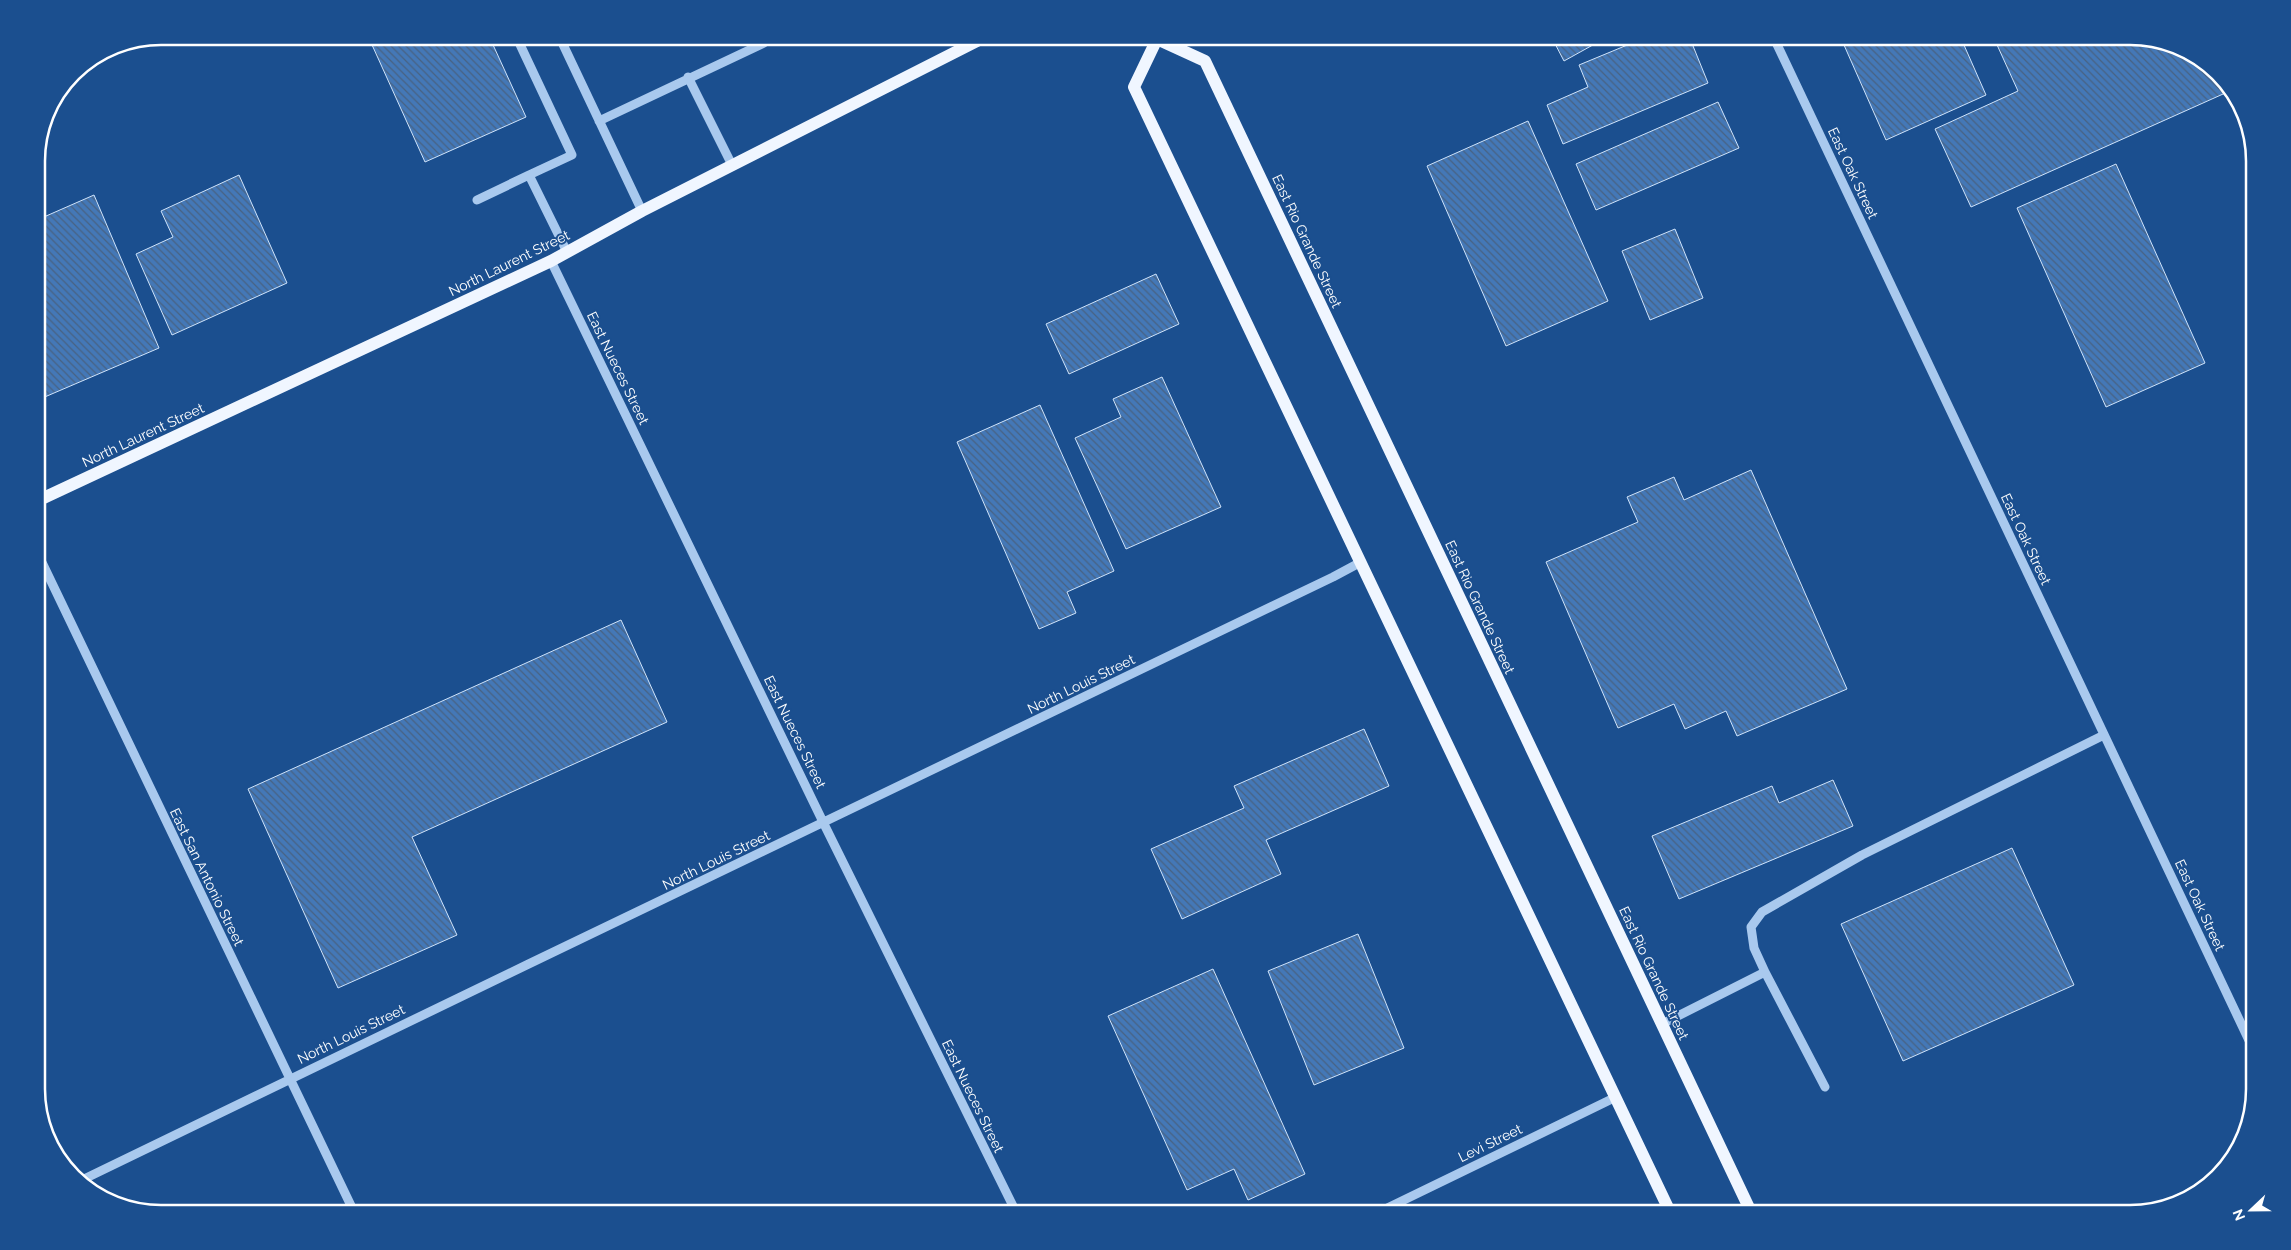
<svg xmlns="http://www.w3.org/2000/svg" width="2291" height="1250" viewBox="0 0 2291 1250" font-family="Raleway,sans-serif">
<defs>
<pattern id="building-back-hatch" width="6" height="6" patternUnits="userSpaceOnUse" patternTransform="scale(1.25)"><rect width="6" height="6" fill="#4478b7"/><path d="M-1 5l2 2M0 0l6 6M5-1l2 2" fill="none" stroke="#486282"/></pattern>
</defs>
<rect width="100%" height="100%" fill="#1b4f8f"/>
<path fill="url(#building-back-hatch)" stroke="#cfe3fa" d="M368 36H489L526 117 425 162Z
M1551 36H1609L1564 61Z
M1649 36H1689L1708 83 1563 144 1547 105 1588 87 1579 65Z
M1840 36H1960L1986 95 1886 140Z
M1993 36H2130L2192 53 2232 90 1971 207 1935 129 2018 91Z
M1718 102 1739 148 1596 210 1576 164Z
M1528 121 1608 301 1506 346 1427 166Z
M2116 164 2205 363 2106 407 2017 208Z
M239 175 287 283 172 335 136 254 173 237 161 211Z
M94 195 159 348 40 399 37 392V220Z
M1675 229 1703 298 1650 320 1622 251Z
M1156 274 1179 324 1069 374 1046 324Z
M1162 377 1221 507 1126 549 1075 438 1121 417 1113 399Z
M1040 405 1114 571 1067 592 1076 613 1039 629 957 442Z
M1751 470 1847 689 1737 736 1726 711 1685 729 1674 704 1618 728 1546 562 1638 522 1627 497 1674 477 1684 500Z
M621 620 667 722 412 837 457 935 338 988 248 789Z
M1364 729 1389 786 1266 840 1281 874 1182 919 1151 849 1244 808 1234 786Z
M1833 780 1853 826 1679 899 1652 836 1772 786 1779 803Z
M2012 848 2074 985 1903 1061 1841 924Z
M1358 934 1404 1048 1314 1085 1268 971Z
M1213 969 1305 1174 1248 1200 1234 1169 1187 1190 1108 1016Z"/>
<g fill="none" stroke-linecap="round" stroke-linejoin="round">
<path stroke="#a9c9ee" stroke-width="9" d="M516 36 572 155 529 175
M559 36 642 211
M1773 36 2255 1053
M688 77 732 165
M599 121 764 43
M477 200 529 175 567 252
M551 261 824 824 1017 1214
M37 552 355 1214
M1765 972 1754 948 1751 927 1762 912 1862 855 2104 735
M1662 1024 1765 972 1825 1087
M82 1180C498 977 917 779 1333 577L1361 562
M1375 1214 1616 1097"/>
<path stroke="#f0f6ff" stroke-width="12" d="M1156 36 1157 39 1205 61 1752 1214
M1157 39 1134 87 1671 1214
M37 501 551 261 642 211 987 36"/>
</g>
<g text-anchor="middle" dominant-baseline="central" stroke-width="4" stroke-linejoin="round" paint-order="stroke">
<g font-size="14" fill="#fff" stroke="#1b4f8f">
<text transform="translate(1853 173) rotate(65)">East Oak Street</text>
<text transform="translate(1307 241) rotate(65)">East Rio Grande Street</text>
<text transform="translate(509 263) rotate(-26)">North Laurent Street</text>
<text transform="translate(618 368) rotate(64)">East Nueces Street</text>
<text transform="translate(143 435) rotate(-25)">North Laurent Street</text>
<text transform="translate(2026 539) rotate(65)">East Oak Street</text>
<text transform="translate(1480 607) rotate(65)">East Rio Grande Street</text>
<text transform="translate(1081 684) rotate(-26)">North Louis Street</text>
<text transform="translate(795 732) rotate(64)">East Nueces Street</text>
<text transform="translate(716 860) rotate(-26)">North Louis Street</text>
<text transform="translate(207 877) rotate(64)">East San Antonio Street</text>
<text transform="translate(2200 905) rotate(65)">East Oak Street</text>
<text transform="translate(1654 973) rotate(65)">East Rio Grande Street</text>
<text transform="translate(351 1034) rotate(-26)">North Louis Street</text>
<text transform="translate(973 1096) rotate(64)">East Nueces Street</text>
<text transform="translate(1490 1143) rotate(-26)">Levi Street</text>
</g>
</g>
<path d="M0 0H2291V1250H0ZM161 45H2130A116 116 0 0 1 2246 161V1089A116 116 0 0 1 2130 1205H161A116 116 0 0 1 45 1089V161A116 116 0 0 1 161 45Z" fill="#1b4f8f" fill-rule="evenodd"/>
<path fill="none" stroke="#fff" stroke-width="2.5" d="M161 45H2130A116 116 0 0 1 2246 161V1089A116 116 0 0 1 2130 1205H161A116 116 0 0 1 45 1089V161A116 116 0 0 1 161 45Z"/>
<g transform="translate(2251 1210) rotate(248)" stroke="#1b4f8f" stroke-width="4" paint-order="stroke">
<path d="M0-4L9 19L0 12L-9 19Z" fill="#ffffff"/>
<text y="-8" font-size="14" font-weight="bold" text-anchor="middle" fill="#ffffff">N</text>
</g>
</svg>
